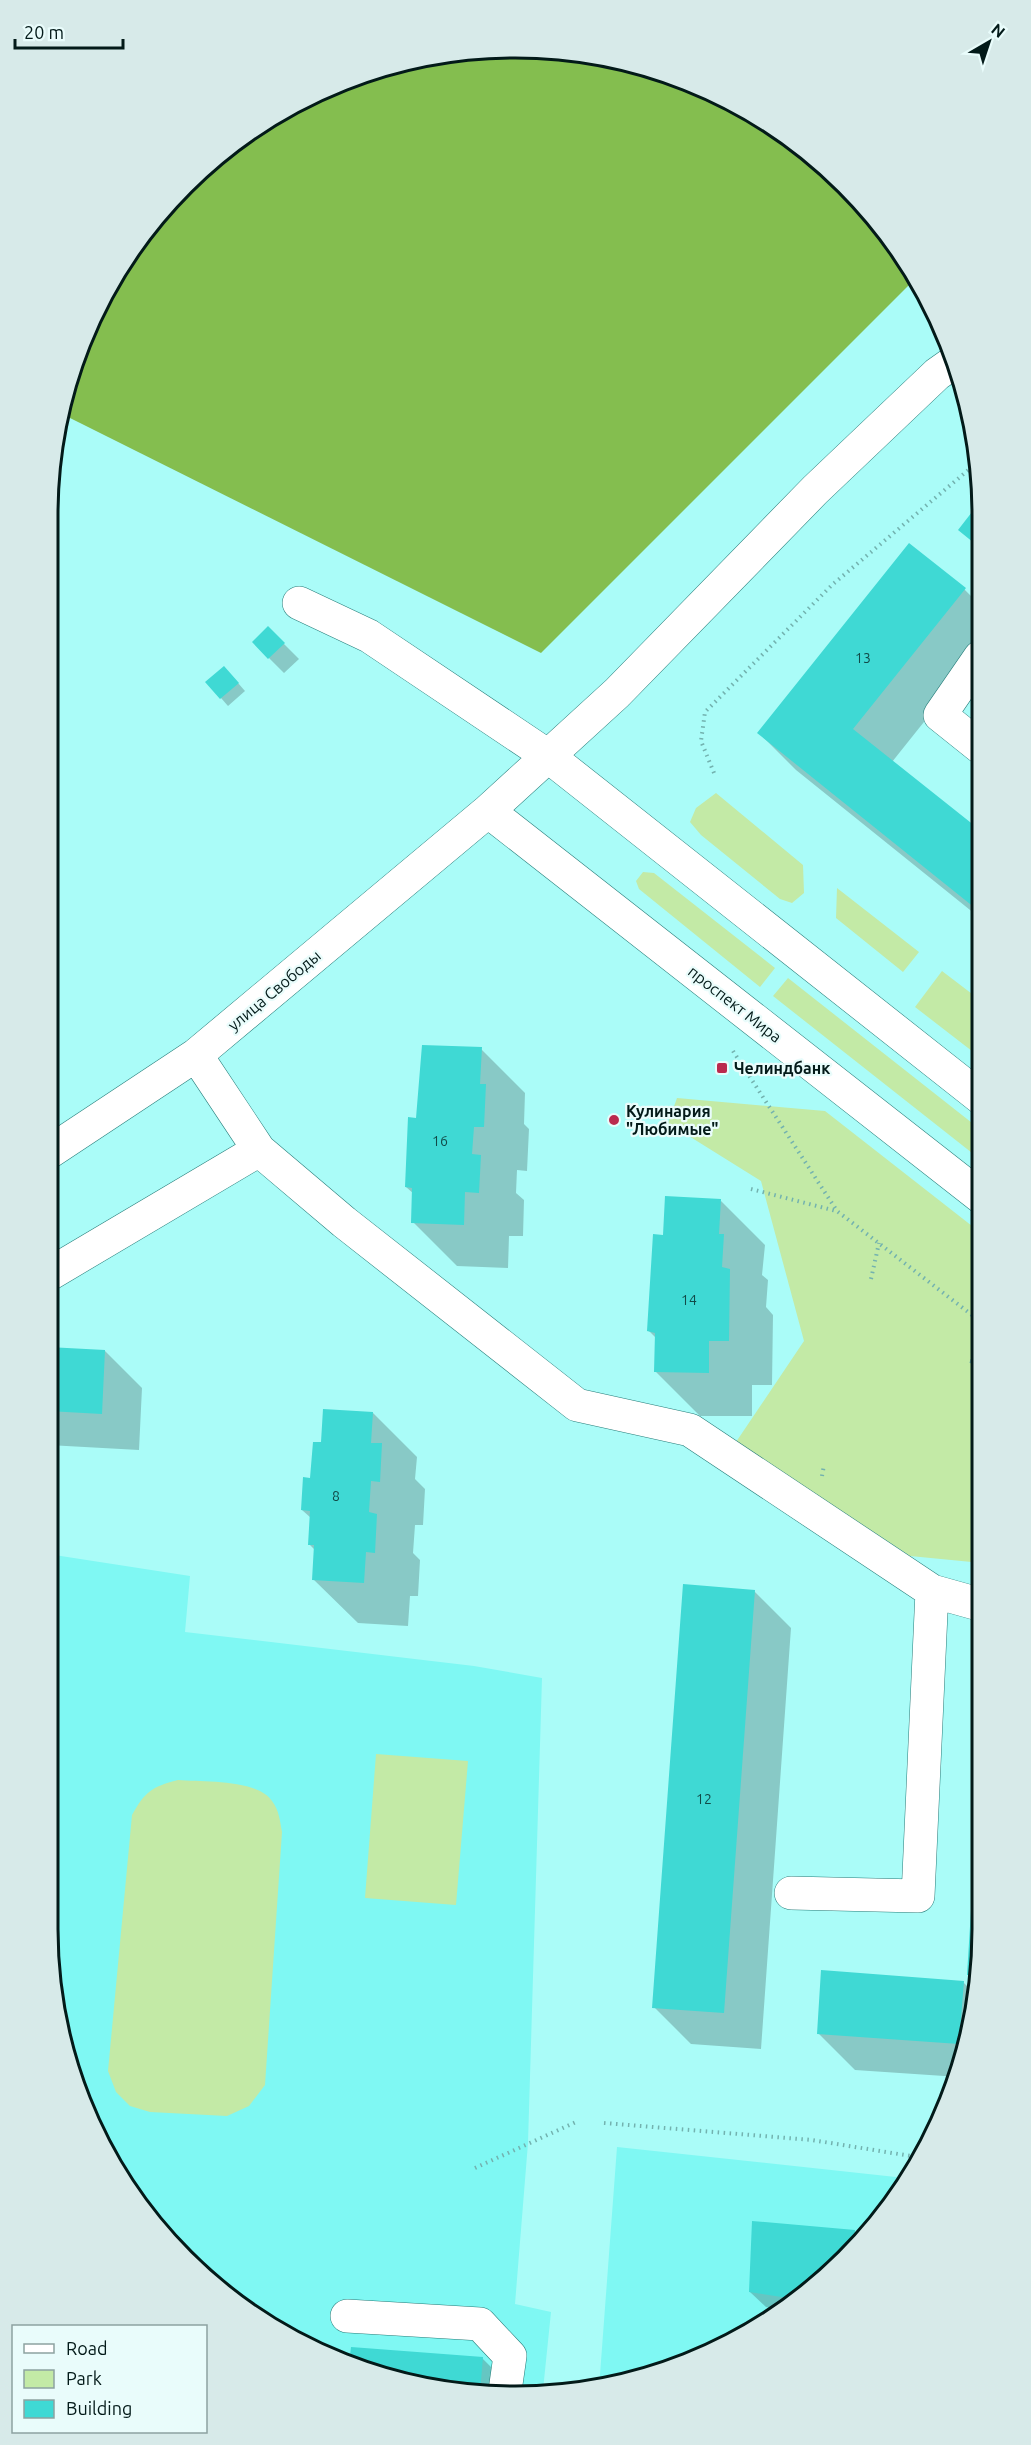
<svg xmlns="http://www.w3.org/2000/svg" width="1031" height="2445" viewBox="0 0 1031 2445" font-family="Ubuntu,sans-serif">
<rect width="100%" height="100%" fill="#aafcf8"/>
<path fill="#7ff8f3" d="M48 1554 190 1576 185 1632 474 1666 542 1678 528 2143 515 2304 551 2312 543 2390 454 2393 366 2372 282 2335 164 2237 110 2163 73 2080 48 1929Z
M617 2147 905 2178 886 2214 775 2318 695 2361 599 2388Z"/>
<path fill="#c3eaa6" d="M716 793 803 865 804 893 792 903 780 899 701 835 690 822 696 808Z
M643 872 654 873 775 968 760 987 639 889 636 881Z
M837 888 919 952 903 972 836 918Z
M942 971 980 1000 981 1058 915 1007Z
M788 978 981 1130V1160L773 996Z
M677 1098 825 1111 981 1233 982 1563 910 1556 736 1442 804 1341 761 1181 668 1123Z
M376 1754 468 1761 456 1905 365 1898Z
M178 1780C203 1782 257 1779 272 1801 279 1810 280 1821 282 1832L265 2085 249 2106 227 2116 150 2112 130 2106 116 2092 108 2071 132 1815C145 1792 151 1787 178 1780Z"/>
<path fill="#84be4f" d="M485 49 576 52 665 73 776 127 867 208 913 281 541 653 64 415 73 366 110 282 164 208 231 145 308 96 394 64Z"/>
<path fill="#0003" d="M964 589 979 604V653L892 762 980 832V918L796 770 759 733Z
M268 628 299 659 284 673 269 658Z
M231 675 245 691 228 706 207 682Z
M481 1049 525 1093 524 1124 529 1129 527 1171 517 1170 516 1193 524 1200 523 1236H509L508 1268 457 1266 413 1222 414 1194 406 1187 417 1119Z
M721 1201 765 1245 762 1275 768 1280 766 1307 773 1315 772 1385H752V1416H700L656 1372V1338L648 1330 664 1236Z
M48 1348 105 1351 142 1388 139 1450 48 1445Z
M373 1413 417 1457 415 1479 425 1489 423 1525H415L413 1553 420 1560 418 1596H410L408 1626 358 1623 313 1579 315 1550 309 1544 311 1518 302 1510 323 1443Z
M754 1591 791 1628 761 2049 691 2044 654 2007Z
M982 1743 983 1930 975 1980 969 1974Z
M963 1982 973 1992 959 2077 855 2070 818 2033Z
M854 2231 861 2238 784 2310 766 2307 750 2292Z
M482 2358 497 2373 496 2392 454 2393 366 2372 351 2366Z"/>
<path fill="#3fd9d4" d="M979 503V547L958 530Z
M909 543 966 588 853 729 980 830V912L757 733Z
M268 626 285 643 268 659 252 642Z
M224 666 239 683 220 699 205 682Z
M422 1045 482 1047 480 1084H486L484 1127H474L472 1154 481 1155 479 1193 465 1192 464 1225 411 1223 412 1188 405 1187 408 1117 416 1118Z
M665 1196 721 1199 719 1234H724L722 1267 730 1269 729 1341H709V1373L654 1372 655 1333 647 1331 653 1234 663 1235Z
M48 1347 105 1350 102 1414 48 1411Z
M323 1409 373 1412 371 1443H382L380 1482 371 1481 369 1512 377 1514 375 1553 366 1552 364 1583 312 1580 314 1545H308L310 1511 301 1510 303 1477 310 1478 313 1442H321Z
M683 1584 755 1590 724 2013 652 2008Z
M981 1747 983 1929 975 1975H967Z
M821 1970 964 1981 959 2044 817 2034Z
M752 2221 855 2230 854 2244 795 2299 749 2292Z
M351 2347 483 2357 480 2392 454 2393 366 2372 349 2365Z"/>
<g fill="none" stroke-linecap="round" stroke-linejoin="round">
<g stroke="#277d7a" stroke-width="34">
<path id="minor" d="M299 603 369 636 548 756 981 1098
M980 657 940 715 980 747
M488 811 981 1197
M196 1055 259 1150 344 1222 577 1405 690 1430 932 1591 982 1605
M48 1153 196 1055 488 811 617 693 815 490 937 374 954 362
M48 1275 259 1150
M791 1893 918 1896 932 1591
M347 2316 480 2324 510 2356 505 2391"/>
</g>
<path stroke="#73b2af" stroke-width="4" stroke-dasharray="1.5 4.5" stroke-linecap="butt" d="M714 773 701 741 705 712 832 585 979 461
M733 1051 837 1211 981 1322
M751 1189 836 1211
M871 1279 879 1243
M970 1361 981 1364
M822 1476 824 1465
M604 2123 812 2140 917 2157
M475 2168 576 2122"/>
<use href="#minor" stroke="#fff" stroke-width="33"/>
</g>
<g fill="#ba2a4e" stroke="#e9fcfb" stroke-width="2">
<rect x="716" y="1062" width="12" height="12" rx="3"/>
<circle cx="614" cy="1120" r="6"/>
</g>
<g text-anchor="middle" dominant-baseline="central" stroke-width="4.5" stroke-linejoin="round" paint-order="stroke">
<g font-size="14" fill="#124a48">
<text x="863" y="658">13</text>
<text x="440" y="1141">16</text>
<text x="689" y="1300">14</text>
<text x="336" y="1496">8</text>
<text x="704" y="1799">12</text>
</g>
<g font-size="16" fill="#031a19" stroke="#e9fcfb">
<text transform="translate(274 990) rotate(-40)">улица Свободы</text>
<text transform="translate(735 1004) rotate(38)">проспект Мира</text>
</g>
<g font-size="16" font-weight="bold" fill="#031a19" stroke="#e9fcfb" text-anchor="start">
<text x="734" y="1068">Челиндбанк</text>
<text x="626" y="1111">Кулинария<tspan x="626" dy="18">"Любимые"</tspan></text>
</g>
</g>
<path d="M0 0H1031V2445H0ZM515 58H515A457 457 0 0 1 972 515V1929A457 457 0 0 1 515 2386H515A457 457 0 0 1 58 1929V515A457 457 0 0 1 515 58Z" fill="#d7eae9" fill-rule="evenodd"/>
<path fill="none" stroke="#031a19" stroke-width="3" d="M515 58H515A457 457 0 0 1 972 515V1929A457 457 0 0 1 515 2386H515A457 457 0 0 1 58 1929V515A457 457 0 0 1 515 58Z"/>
<rect x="12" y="2325" width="195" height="108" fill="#e9fcfb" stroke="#8da2a1" stroke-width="1.5"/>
<rect x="24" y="2344" width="30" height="9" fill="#ffffff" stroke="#8da2a1" stroke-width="1.5"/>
<text x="66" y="2355" font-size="18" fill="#031a19">Road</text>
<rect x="24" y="2370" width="30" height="18" fill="#c3eaa6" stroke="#8da2a1" stroke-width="1.5"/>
<text x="66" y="2385" font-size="18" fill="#031a19">Park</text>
<rect x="24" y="2400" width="30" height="18" fill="#3fd9d4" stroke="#8da2a1" stroke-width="1.5"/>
<text x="66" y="2415" font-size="18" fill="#031a19">Building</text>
<g transform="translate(989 42) rotate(39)" stroke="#e9fcfb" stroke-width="4.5" paint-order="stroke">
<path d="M0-4.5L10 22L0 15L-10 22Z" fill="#031a19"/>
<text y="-9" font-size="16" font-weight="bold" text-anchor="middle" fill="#031a19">N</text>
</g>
<path d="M15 39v9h108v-9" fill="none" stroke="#031a19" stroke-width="3"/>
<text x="24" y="39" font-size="18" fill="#031a19" stroke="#e9fcfb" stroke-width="4.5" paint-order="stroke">20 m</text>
</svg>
